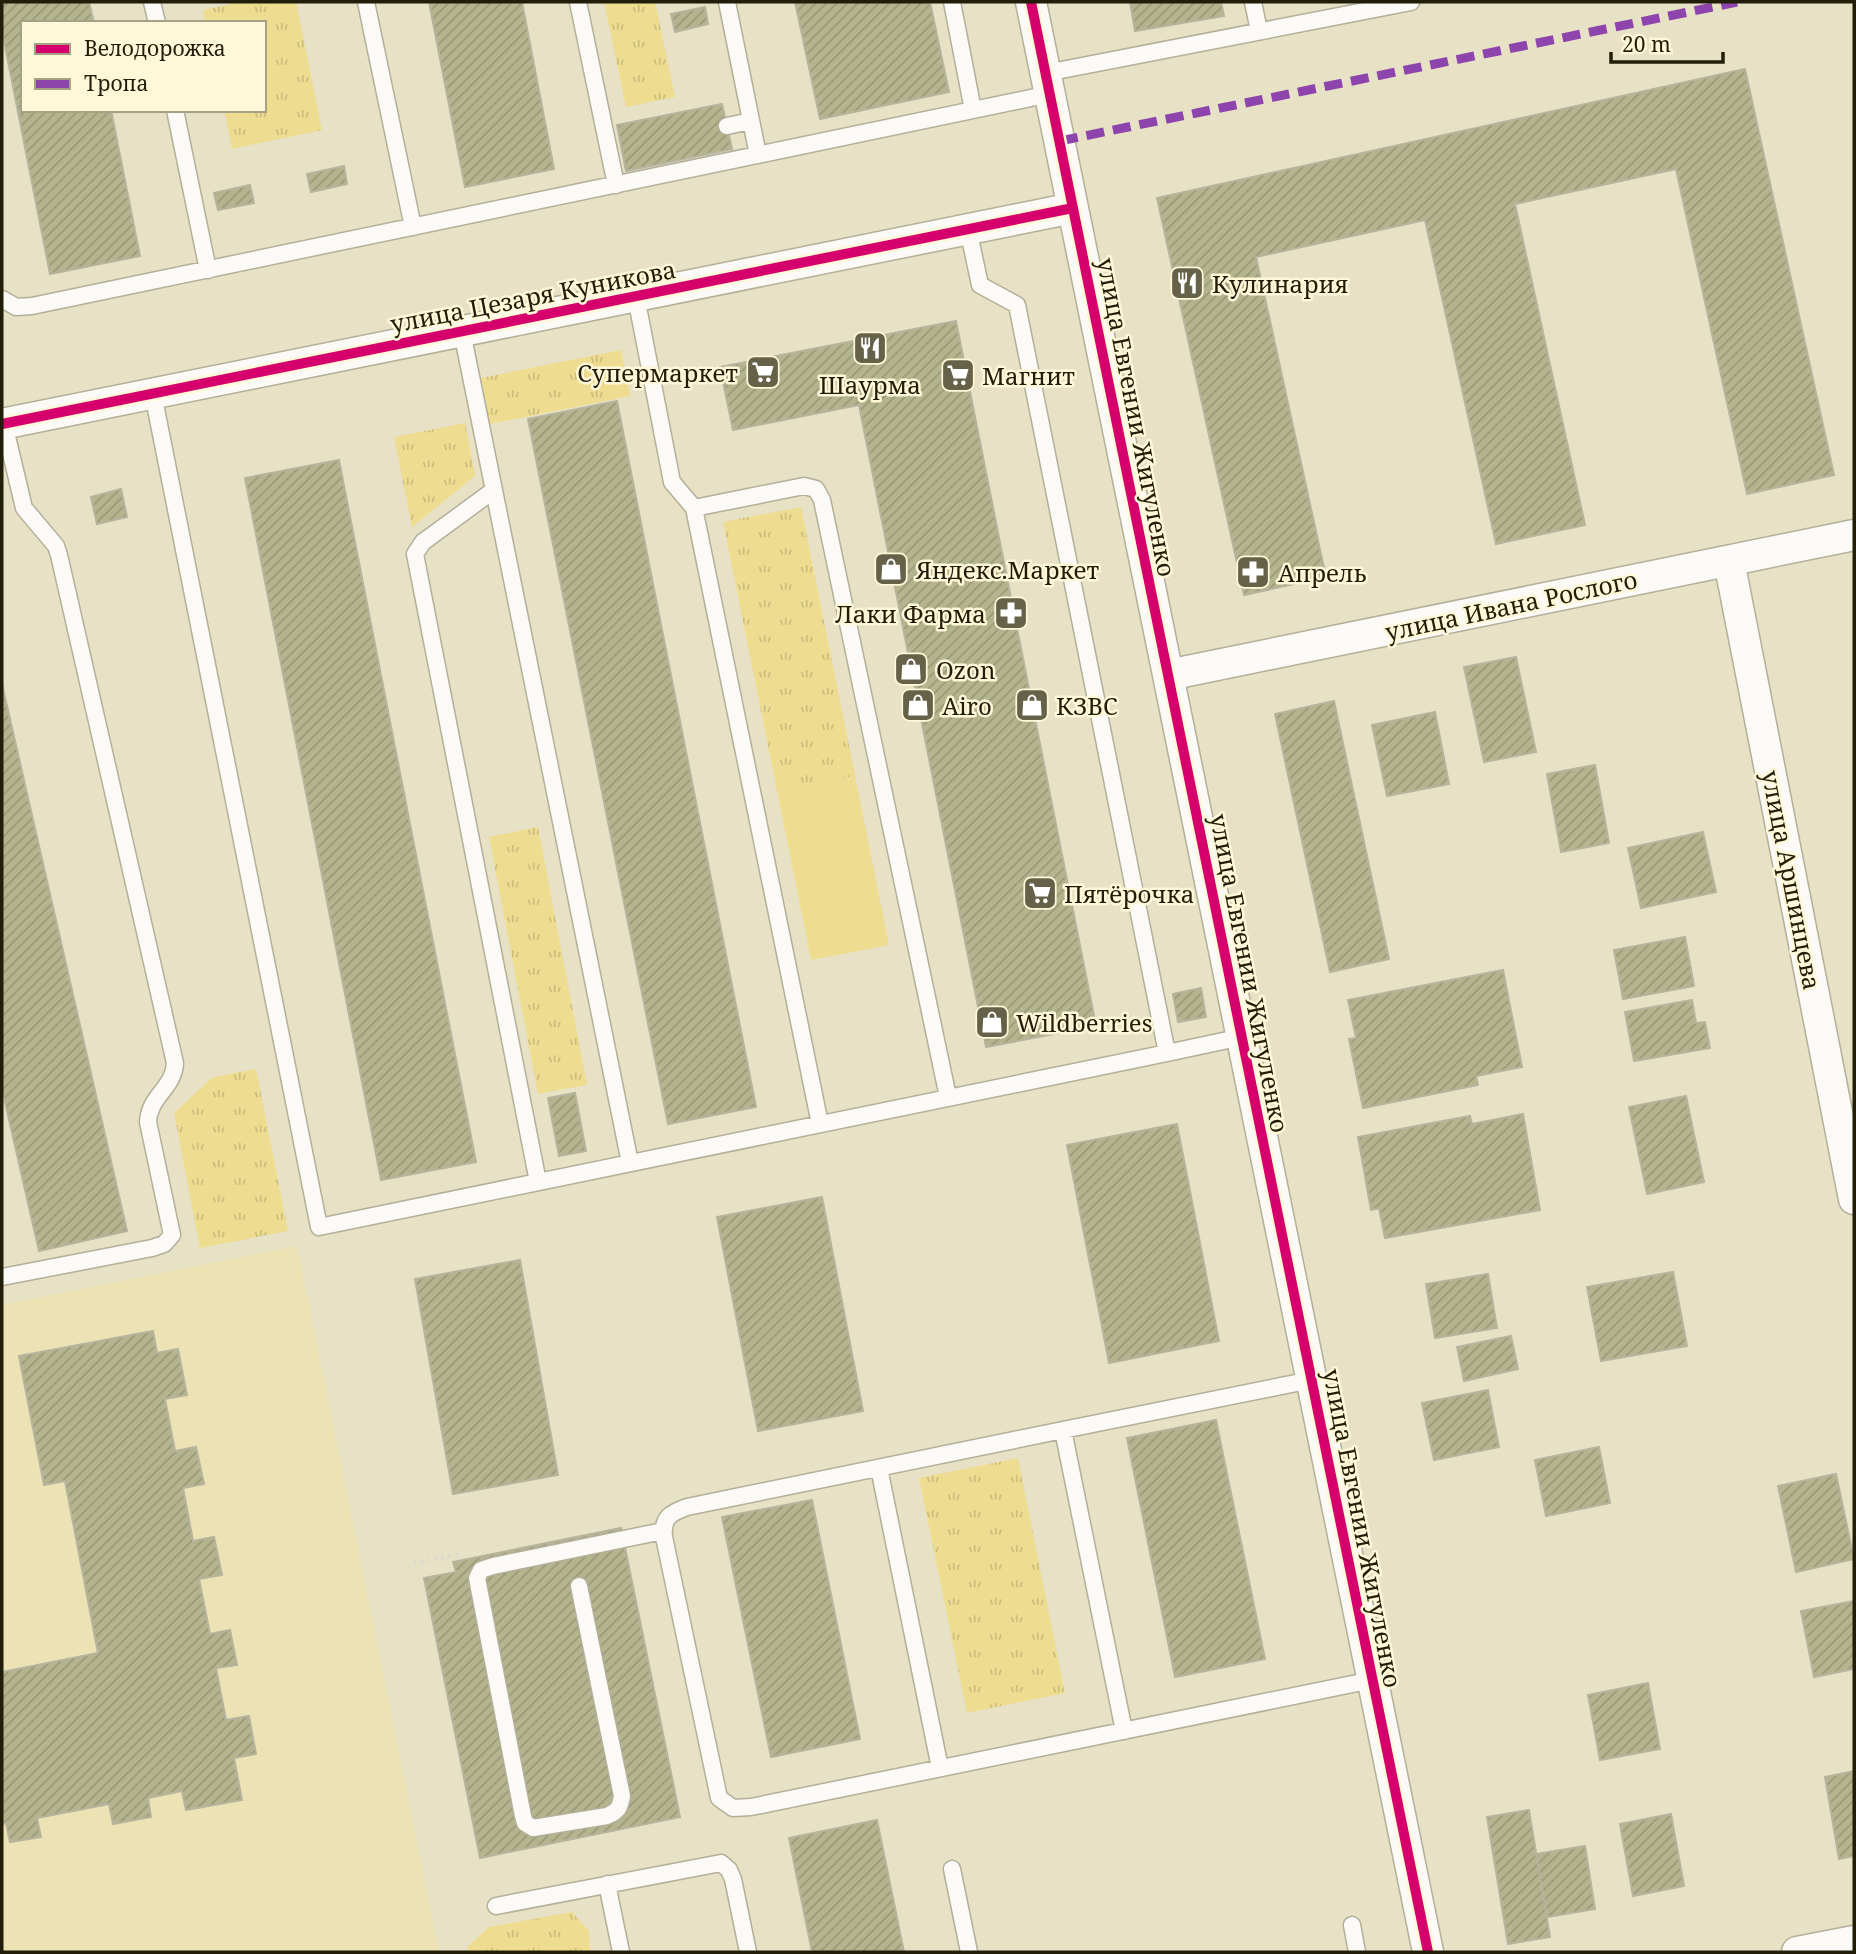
<svg xmlns="http://www.w3.org/2000/svg" width="1856" height="1954" viewBox="0 0 1856 1954" font-family="'Noto Serif',serif">
<defs>
<pattern id="park-tufts" width="24" height="20" patternUnits="userSpaceOnUse" patternTransform="scale(1.75)"><rect width="24" height="20" fill="#eedd91"/><path d="M3 7l-1-3M5 7V3M7 7l1-3M15 17l-1-3M17 17v-4M19 17l1-3" fill="none" stroke="#ccbd7c"/></pattern>
<pattern id="building-hatch" width="6" height="6" patternUnits="userSpaceOnUse" patternTransform="scale(1.75)"><rect width="6" height="6" fill="#b4b48e"/><path d="M-1 1l2-2M0 6l6-6M5 7l2-2" fill="none" stroke="#9a9a79"/></pattern>
</defs>
<rect width="100%" height="100%" fill="#e7e1c5"/>
<path fill="#ece2b4" d="M297 1246 439 1952H2V1305Z"/>
<path fill="url(#park-tufts)" d="M242 2H296L322 130 232 149 224 110H264V23H205L203 10Z
M604 2H655L675 97 626 107Z
M621 350 630 396 490 424 481 378Z
M465 423 475 476 412 527 394 437Z
M801 507 855 776 777 791 723 522Z
M538 827 587 1085 538 1094 489 837Z
M256 1069 288 1231 200 1248 174 1113 213 1077Z
M1018 1458 1065 1693 967 1713 919 1478Z
M572 1912 589 1931 590 1952H468L467 1947 489 1927Z"/>
<path fill="#eedd91" d="M855 776 889 945 811 960 777 791Z"/>
<path fill="url(#building-hatch)" stroke="#b6b49e" stroke-width="2" d="M2 2H89L94 23H23V110H111L140 256 50 274 2 31Z
M429 2H522L554 169 465 187Z
M795 2H930L949 92 820 119Z
M1130 2H1221L1224 16 1135 31Z
M705 7 708 24 675 32 671 14Z
M1745 69 1834 475 1747 494 1676 169 1515 204 1585 525 1496 544 1425 220 1256 257 1326 577 1244 595 1157 198Z
M722 104 732 149 626 171 617 125Z
M344 166 347 184 311 192 307 174Z
M250 185 254 203 218 210 214 193Z
M956 321 1096 1026 986 1047 859 405 733 430 720 367Z
M617 401 756 1107 668 1124 528 419Z
M339 460 476 1162 381 1180 245 478Z
M121 489 127 517 97 524 91 497Z
M1516 657 1536 752 1484 762 1464 667Z
M2 684 127 1231 39 1251 2 1089Z
M1334 701 1389 959 1330 972 1275 714Z
M1435 712 1449 784 1387 796 1372 725Z
M1595 765 1609 843 1561 852 1547 774Z
M1703 832 1716 892 1641 908 1628 848Z
M1685 937 1694 986 1623 999 1614 950Z
M1503 970 1522 1067 1476 1076 1478 1085 1363 1108 1349 1039 1356 1038 1348 1000Z
M1201 988 1206 1017 1178 1022 1173 994Z
M1692 1000 1696 1023 1705 1022 1710 1048 1634 1061 1625 1012Z
M575 1093 586 1151 559 1156 548 1098Z
M1686 1096 1704 1182 1647 1194 1629 1107Z
M1523 1114 1540 1210 1385 1238 1379 1208 1371 1210 1358 1137 1470 1116 1472 1124Z
M1177 1124 1219 1341 1109 1363 1067 1145Z
M822 1197 863 1411 758 1431 717 1217Z
M520 1260 558 1475 453 1494 415 1279Z
M1673 1272 1687 1346 1601 1361 1587 1287Z
M1488 1274 1497 1328 1435 1338 1426 1284Z
M153 1331 157 1353 178 1349 187 1395 165 1399 175 1451 196 1447 204 1484 183 1488 193 1541 214 1537 222 1575 199 1579 210 1634 230 1630 237 1665 216 1668 226 1720 249 1716 256 1754 234 1758 242 1800 186 1810 182 1791 148 1798 151 1817 113 1824 109 1804 37 1818 41 1837 10 1842 6 1823 2 1824V1672L98 1653 65 1481 44 1485 19 1356Z
M1511 1336 1518 1369 1464 1381 1457 1347Z
M1488 1390 1499 1447 1434 1460 1422 1403Z
M1216 1420 1265 1659 1175 1677 1127 1438Z
M1599 1447 1610 1503 1546 1516 1535 1460Z
M1836 1474 1854 1559 1796 1572 1778 1486Z
M812 1500 860 1739 771 1757 722 1517Z
M621 1528 680 1817 480 1858 424 1578 456 1572 453 1562Z
M1854 1601V1669L1814 1677 1801 1611Z
M1648 1683 1660 1749 1600 1760 1588 1695Z
M1854 1771V1856L1839 1859 1825 1777Z
M1529 1810 1550 1937 1508 1944 1487 1817Z
M1671 1814 1684 1886 1633 1896 1620 1824Z
M877 1820 904 1952H812L789 1838Z
M1585 1846 1595 1909 1547 1917 1536 1854Z"/>
<g fill="none" stroke-linecap="round" stroke-linejoin="round">
<g stroke="#b4af99" stroke-width="19">
<path id="service" d="M152 2 157 23
M366 2 413 227
M578 2 616 185
M727 2 758 155
M952 2 973 110
M1253 2 1259 31
M1046 73 1411 2
M175 110 208 270
M727 126 751 121
M636 297 672 482 694 508 820 1124
M2 299 16 307 32 306 1050 94
M462 332 630 1163
M153 394 319 1227 1167 1053 1017 305 980 285 968 229
M494 490 423 542 415 554 538 1182
M694 508 804 486 816 489 822 500 948 1097
M1167 1053 1242 1037
M2 1277 152 1248 164 1244 172 1235 148 1122C149 1096 174 1088 175 1063L59 555 56 546 24 508 4 424
M1063 1430 687 1507C670 1513 662 1518 664 1537L719 1798 733 1808 751 1807 1372 1680
M879 1468 940 1768
M579 1586 622 1796C620 1808 618 1811 607 1816L533 1828 525 1823 523 1816 477 1578 481 1570 493 1566 663 1531
M1124 1731 1063 1430 1311 1380
M952 1869 969 1952
M607 1884 621 1952
M496 1906 721 1863 729 1870 733 1879 748 1952
M1352 1925 1357 1952"/>
</g>
<g stroke="#b4af99" stroke-width="33">
<path id="minor" d="M1031 2 1428 1952
M2 424 1073 208
M1729 561 1854 1199
M1168 675 1854 535
M1797 1952 1854 1941"/>
</g>
<path stroke="#dcd9d0" stroke-width="4.5" stroke-dasharray="2 5" stroke-linecap="butt" d="M414 1563 460 1554"/>
<use href="#service" stroke="#fbfaf6" stroke-width="16"/>
<use href="#minor" stroke="#fbfaf6" stroke-width="30"/>
<path stroke="#8e44ad" stroke-width="9" stroke-dasharray="18 9" stroke-linecap="butt" d="M1060 141 1737 2"/>
<g stroke="#fef7d8" stroke-width="15">
<path id="cycleway" d="M1031 2 1428 1952
M2 424 1073 208"/>
</g>
<use href="#cycleway" stroke="#d6006c" stroke-width="10"/>
</g>
<defs>
<g id="restaurant-square" transform="scale(1.75)"><rect x="-9" y="-9" width="18" height="18" rx="4" fill="#66624a" stroke="#fef7d8"/><path d="M-5-6h1v4h1v-4h1v4h1v-4h1v5L-1.5 .5V6h-2V.5L-5-1ZM5-6V6H3V1.5H1.5Q1.5-4 5-6Z" fill="#fff"/></g>
<g id="supermarket-square" transform="scale(1.75)"><rect x="-9" y="-9" width="18" height="18" rx="4" fill="#66624a" stroke="#fef7d8"/><path d="M-6-5.5h2.5l.6 2H6L4.5 2H-2.5L-4.4-4H-6ZM-1.5 3.2a1.3 1.3 0 1 0 .1 0ZM3 3.2a1.3 1.3 0 1 0 .1 0Z" fill="#fff"/></g>
<g id="shop-square" transform="scale(1.75)"><rect x="-9" y="-9" width="18" height="18" rx="4" fill="#66624a" stroke="#fef7d8"/><path d="M-5-2.5h2.3a2.7 3.5 0 0 1 5.4 0H5L5.5 6h-11ZM-1.5-2.5h3a1.5 2.3 0 0 0-3 0Z" fill="#fff"/></g>
<g id="pharmacy-square" transform="scale(1.75)"><rect x="-9" y="-9" width="18" height="18" rx="4" fill="#66624a" stroke="#fef7d8"/><path d="M-2-6h4v4h4v4h-4v4h-4v-4h-4v-4h4Z" fill="#fff"/></g>
</defs>
<g fill-rule="evenodd">
<use href="#restaurant-square" x="1187" y="283"/>
<use href="#restaurant-square" x="870" y="348"/>
<use href="#supermarket-square" x="763" y="372"/>
<use href="#supermarket-square" x="958" y="375"/>
<use href="#shop-square" x="891" y="569"/>
<use href="#pharmacy-square" x="1253" y="572"/>
<use href="#pharmacy-square" x="1011" y="613"/>
<use href="#shop-square" x="911" y="669"/>
<use href="#shop-square" x="918" y="705"/>
<use href="#shop-square" x="1032" y="705"/>
<use href="#supermarket-square" x="1040" y="893"/>
<use href="#shop-square" x="992" y="1022"/>
</g>
<g text-anchor="middle" dominant-baseline="central" stroke-width="5" stroke-linejoin="round" paint-order="stroke">
<g font-size="24" fill="#211d08" stroke="#fef7d8" text-anchor="start">
<text x="1212" y="283">Кулинария</text>
<text x="738" y="372" text-anchor="end">Супермаркет</text>
<text x="982" y="375">Магнит</text>
<text x="870" y="384" text-anchor="middle">Шаурма</text>
<text x="916" y="569">Яндекс.Маркет</text>
<text x="1278" y="572">Апрель</text>
<text x="986" y="613" text-anchor="end">Лаки Фарма</text>
<text x="936" y="669">Ozon</text>
<text x="942" y="705">Airo</text>
<text x="1056" y="705">КЗВС</text>
<text x="1064" y="893">Пятёрочка</text>
<text x="1016" y="1022">Wildberries</text>
</g>
<g font-size="24" fill="#211d08" stroke="#fef7d8">
<text transform="translate(533 296) rotate(-11)">улица Цезаря Куникова</text>
<text transform="translate(1137 417) rotate(79)">улица Евгении Жигуленко</text>
<text transform="translate(1511 605) rotate(-12)">улица Ивана Рослого</text>
<text transform="translate(1792 880) rotate(79)">улица Аршинцева</text>
<text transform="translate(1250 973) rotate(79)">улица Евгении Жигуленко</text>
<text transform="translate(1363 1528) rotate(79)">улица Евгении Жигуленко</text>
</g>
</g>
<rect width="1856" height="1954" fill="none" stroke="#211d08" stroke-width="7"/>
<rect x="21" y="21" width="245" height="91" fill="#fef7d8" stroke="#a6a085" stroke-width="2"/>
<rect x="35" y="44" width="35" height="10" fill="#d6006c" stroke="#a6a085" stroke-width="2"/>
<text x="84" y="56" font-size="21" fill="#211d08">Велодорожка</text>
<rect x="35" y="79" width="35" height="10" fill="#8e44ad" stroke="#a6a085" stroke-width="2"/>
<text x="84" y="91" font-size="21" fill="#211d08">Тропа</text>
<path d="M1611 52v10h112v-10" fill="none" stroke="#211d08" stroke-width="3.5"/>
<text x="1622" y="52" font-size="21" fill="#211d08" stroke="#fef7d8" stroke-width="5" paint-order="stroke">20 m</text>
</svg>
